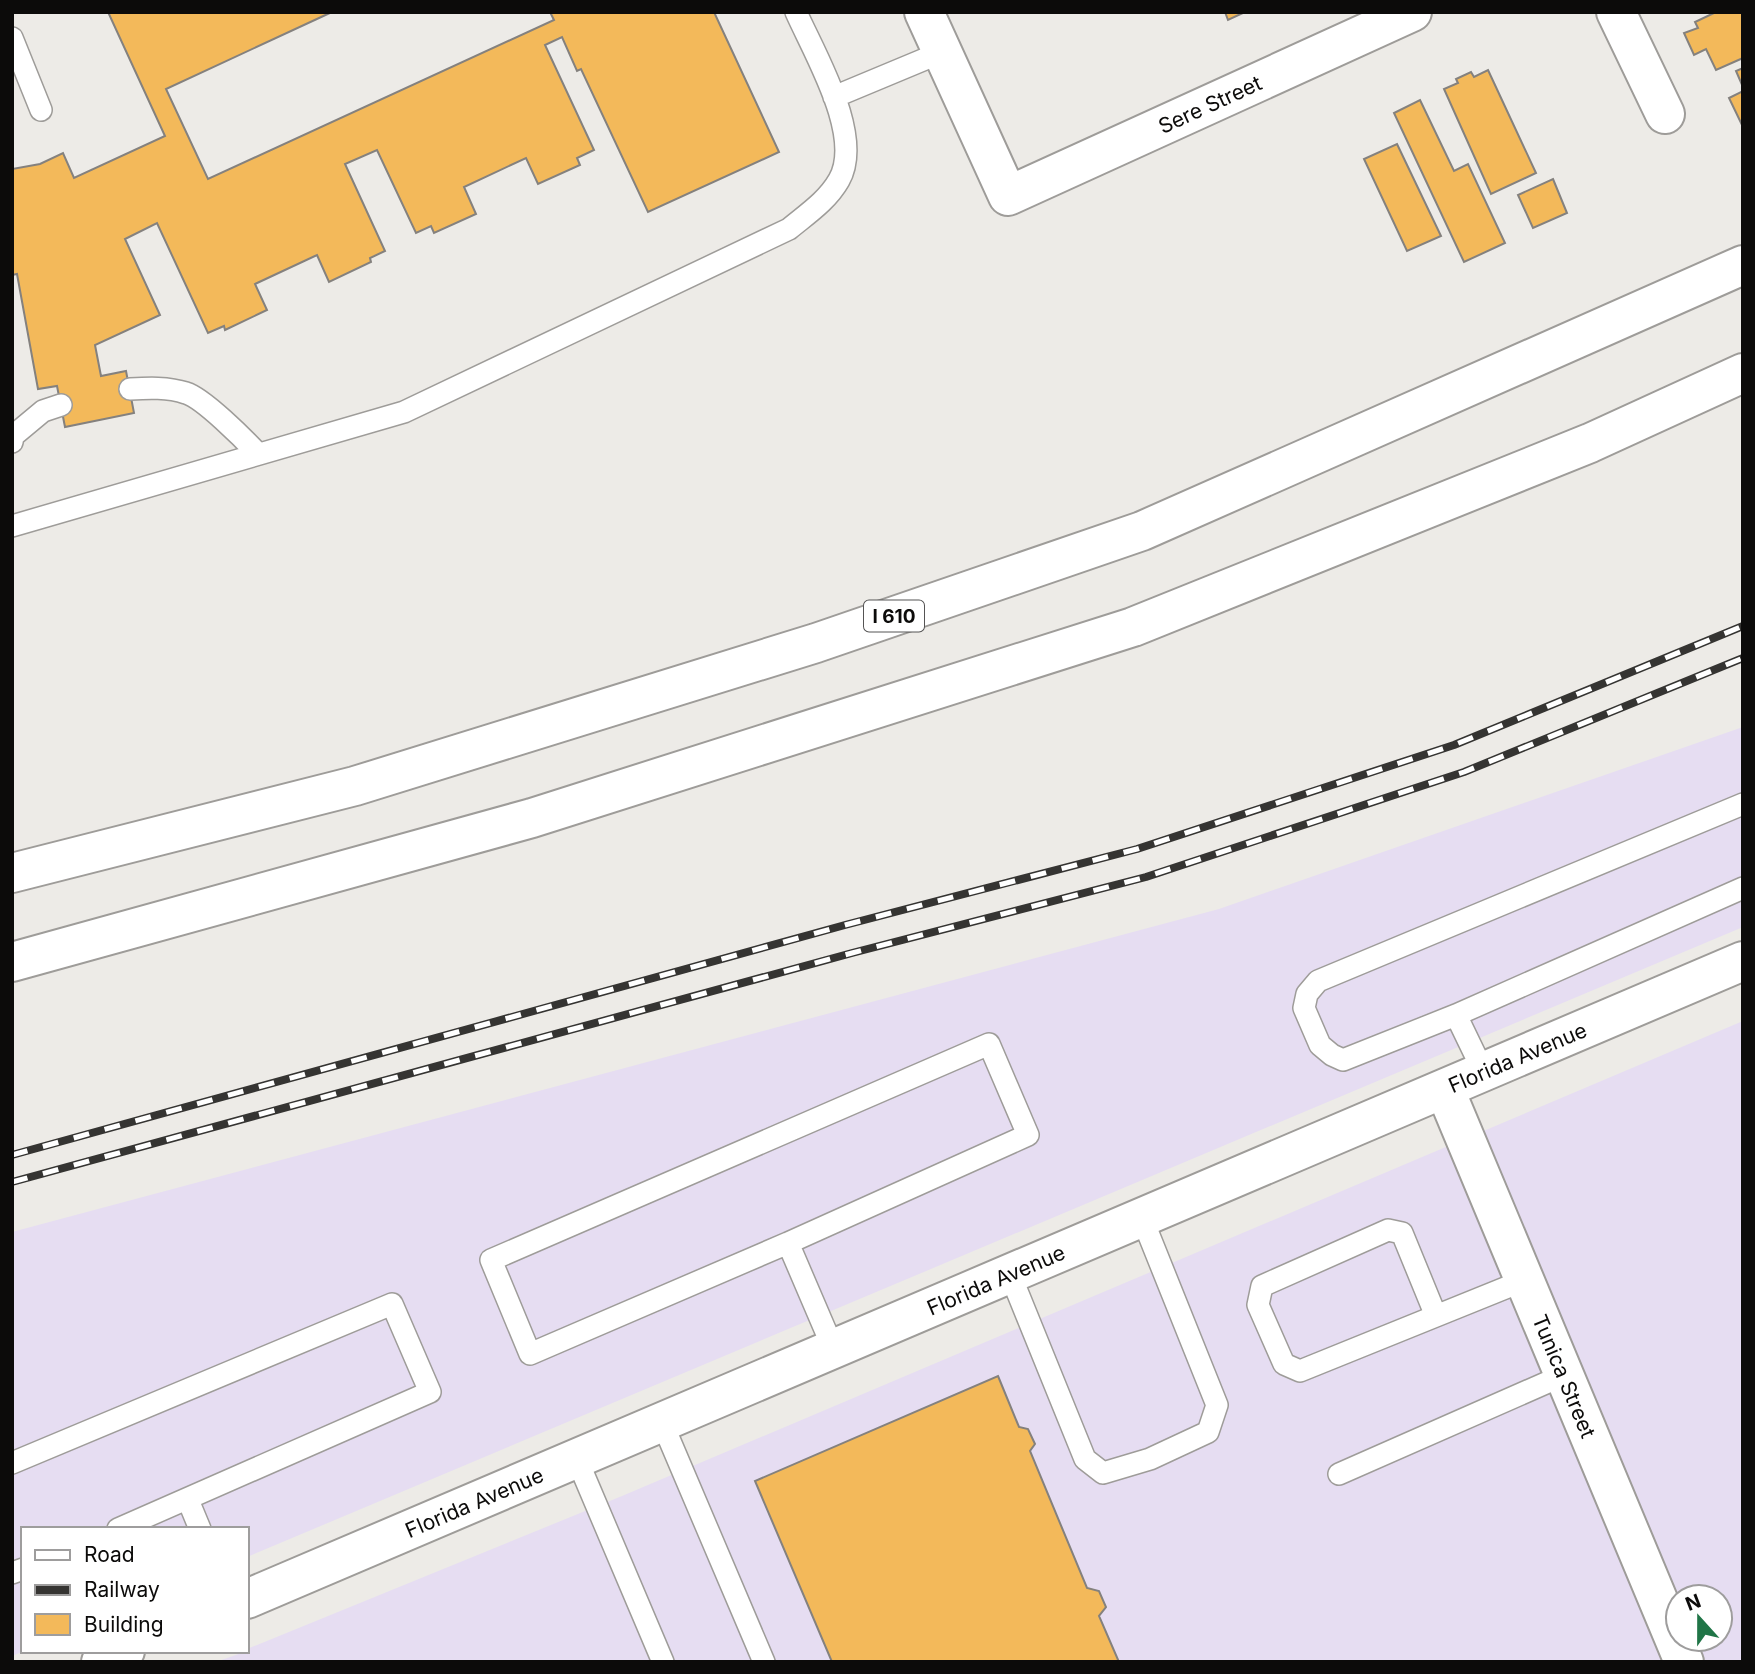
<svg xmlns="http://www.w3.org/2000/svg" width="1755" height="1674" viewBox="0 0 1755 1674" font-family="Inter,sans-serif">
<rect width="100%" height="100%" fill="#edebe7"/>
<path fill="#e6ddf2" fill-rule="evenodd" d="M1743 727V927L247 1557V1529H23L24 1651 12 1656V1232L1219 909Z
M1743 1021V1662H216L247 1651V1649L622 1496ZM1678 1597H1720V1639H1678Z"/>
<path fill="#f3b95a" stroke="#84817e" stroke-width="2" d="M108 12H332L166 89 208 179 554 20 550 12H714L779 152 648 212 581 69 577 71 562 37 545 45 594 150 577 158 580 165 538 184 526 158 464 187 476 214 434 233 431 226 416 233 377 150 345 164 385 251 370 258 371 262 329 282 317 255 255 284 267 310 225 330 224 326 208 333 157 223 125 239 160 315 95 345 101 376 126 371 134 413 65 427 57 386 38 389 17 274 12 275V169L40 164 63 153 74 178 165 136Z
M1225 12H1245L1228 20Z
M1716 12H1743V58L1716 70 1706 49 1694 55 1684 33 1698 28 1695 22Z
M1743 68V87L1736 71Z
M1488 70 1536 173 1491 194 1444 89 1458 83 1456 79 1471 72 1474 77Z
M1743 91V127L1729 98Z
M1420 100 1454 171 1468 164 1505 243 1464 262 1394 113Z
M1397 144 1441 236 1407 251 1364 159Z
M1553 179 1567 213 1533 228 1518 195Z
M998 1376 1019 1427 1028 1429 1035 1444 1030 1451 1087 1588 1099 1591 1106 1607 1099 1616 1119 1662H832L755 1481Z"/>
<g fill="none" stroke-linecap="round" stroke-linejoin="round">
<g stroke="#9e9c99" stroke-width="24">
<path id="lane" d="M12 38 41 110
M834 97 942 52
M130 389C148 388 168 387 186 393 203 398 244 439 258 454
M12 442 13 436 43 411 61 405
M12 526 404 412 789 229C807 214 827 201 839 180 864 136 815 55 796 12
M1743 804 1318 981 1307 994 1304 1008 1320 1045 1332 1055 1343 1060 1456 1015 1743 888
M1456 1015 1484 1073
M788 1243 1028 1135 989 1044 491 1260 530 1354 788 1243 833 1348
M1010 1274 1085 1459 1103 1473 1150 1459 1208 1432 1217 1405 1142 1218
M1436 1316 1402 1233 1388 1230 1262 1286 1258 1305 1284 1364 1300 1371 1525 1280
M661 1420 764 1662
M576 1457 663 1662
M12 1463 392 1304 430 1392 118 1529
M1339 1474 1564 1375
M188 1500 200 1529
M12 1573 23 1569"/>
</g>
<g stroke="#9e9c99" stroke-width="42">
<g id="street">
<path id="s1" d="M924 12 1008 196 1412 12"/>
<path d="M1616 12 1665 114"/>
<path id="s2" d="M1445 1090 1684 1662"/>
<path id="s3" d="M247 1599 1743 961"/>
<path d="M101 1662 125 1651"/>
</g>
</g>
<g stroke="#9e9c99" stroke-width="42">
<path id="highway" d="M12 873 355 786 816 643 1142 531 1743 265
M12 962 532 818 1133 627 1590 443 1743 373"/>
</g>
<use href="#lane" stroke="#fff" stroke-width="21"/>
<use href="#street" stroke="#fff" stroke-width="38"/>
<use href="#highway" stroke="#fff" stroke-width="38"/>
<g stroke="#353432" stroke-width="8">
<path id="rail" d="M12 1155 845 925 1137 849 1454 745 1743 626
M12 1182 852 953 1146 877 1464 772 1743 658"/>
</g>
<use href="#rail" stroke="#fff" stroke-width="5" stroke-dasharray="16" stroke-linecap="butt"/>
</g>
<g text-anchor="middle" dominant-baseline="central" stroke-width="5" stroke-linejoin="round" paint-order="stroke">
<rect fill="#fff" stroke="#555454" stroke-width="2" x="864" y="600.5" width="60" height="31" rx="5"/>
<g font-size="19" font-weight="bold" fill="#0c0b0a">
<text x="894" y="616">I 610</text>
</g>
<g font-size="21" fill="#0c0b0a" stroke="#fff">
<text stroke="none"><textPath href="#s1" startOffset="424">Sere Street</textPath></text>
<text stroke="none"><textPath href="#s3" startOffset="1381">Florida Avenue</textPath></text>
<text stroke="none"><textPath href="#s3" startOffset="814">Florida Avenue</textPath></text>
<text stroke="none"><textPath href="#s2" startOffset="310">Tunica Street</textPath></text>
<text stroke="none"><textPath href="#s3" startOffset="247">Florida Avenue</textPath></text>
</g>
</g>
<rect width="1755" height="1674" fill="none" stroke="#0c0b0a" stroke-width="28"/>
<rect x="21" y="1527" width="228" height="126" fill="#ffffff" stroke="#9e9d9d" stroke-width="2"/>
<rect x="35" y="1550" width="35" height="10" fill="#ffffff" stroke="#9e9d9d" stroke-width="2"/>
<text x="84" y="1562" font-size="21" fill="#0c0b0a">Road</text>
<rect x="35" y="1585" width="35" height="10" fill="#353432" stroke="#9e9d9d" stroke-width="2"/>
<text x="84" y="1597" font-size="21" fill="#0c0b0a">Railway</text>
<rect x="35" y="1614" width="35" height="21" fill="#f3b95a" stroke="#9e9d9d" stroke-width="2"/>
<text x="84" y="1632" font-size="21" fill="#0c0b0a">Building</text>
<g transform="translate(1699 1618) rotate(339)"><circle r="33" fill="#ffffff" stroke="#9e9d9d" stroke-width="2"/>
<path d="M0-5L12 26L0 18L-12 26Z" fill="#207547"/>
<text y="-10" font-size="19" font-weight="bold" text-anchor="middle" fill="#0c0b0a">N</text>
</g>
</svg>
